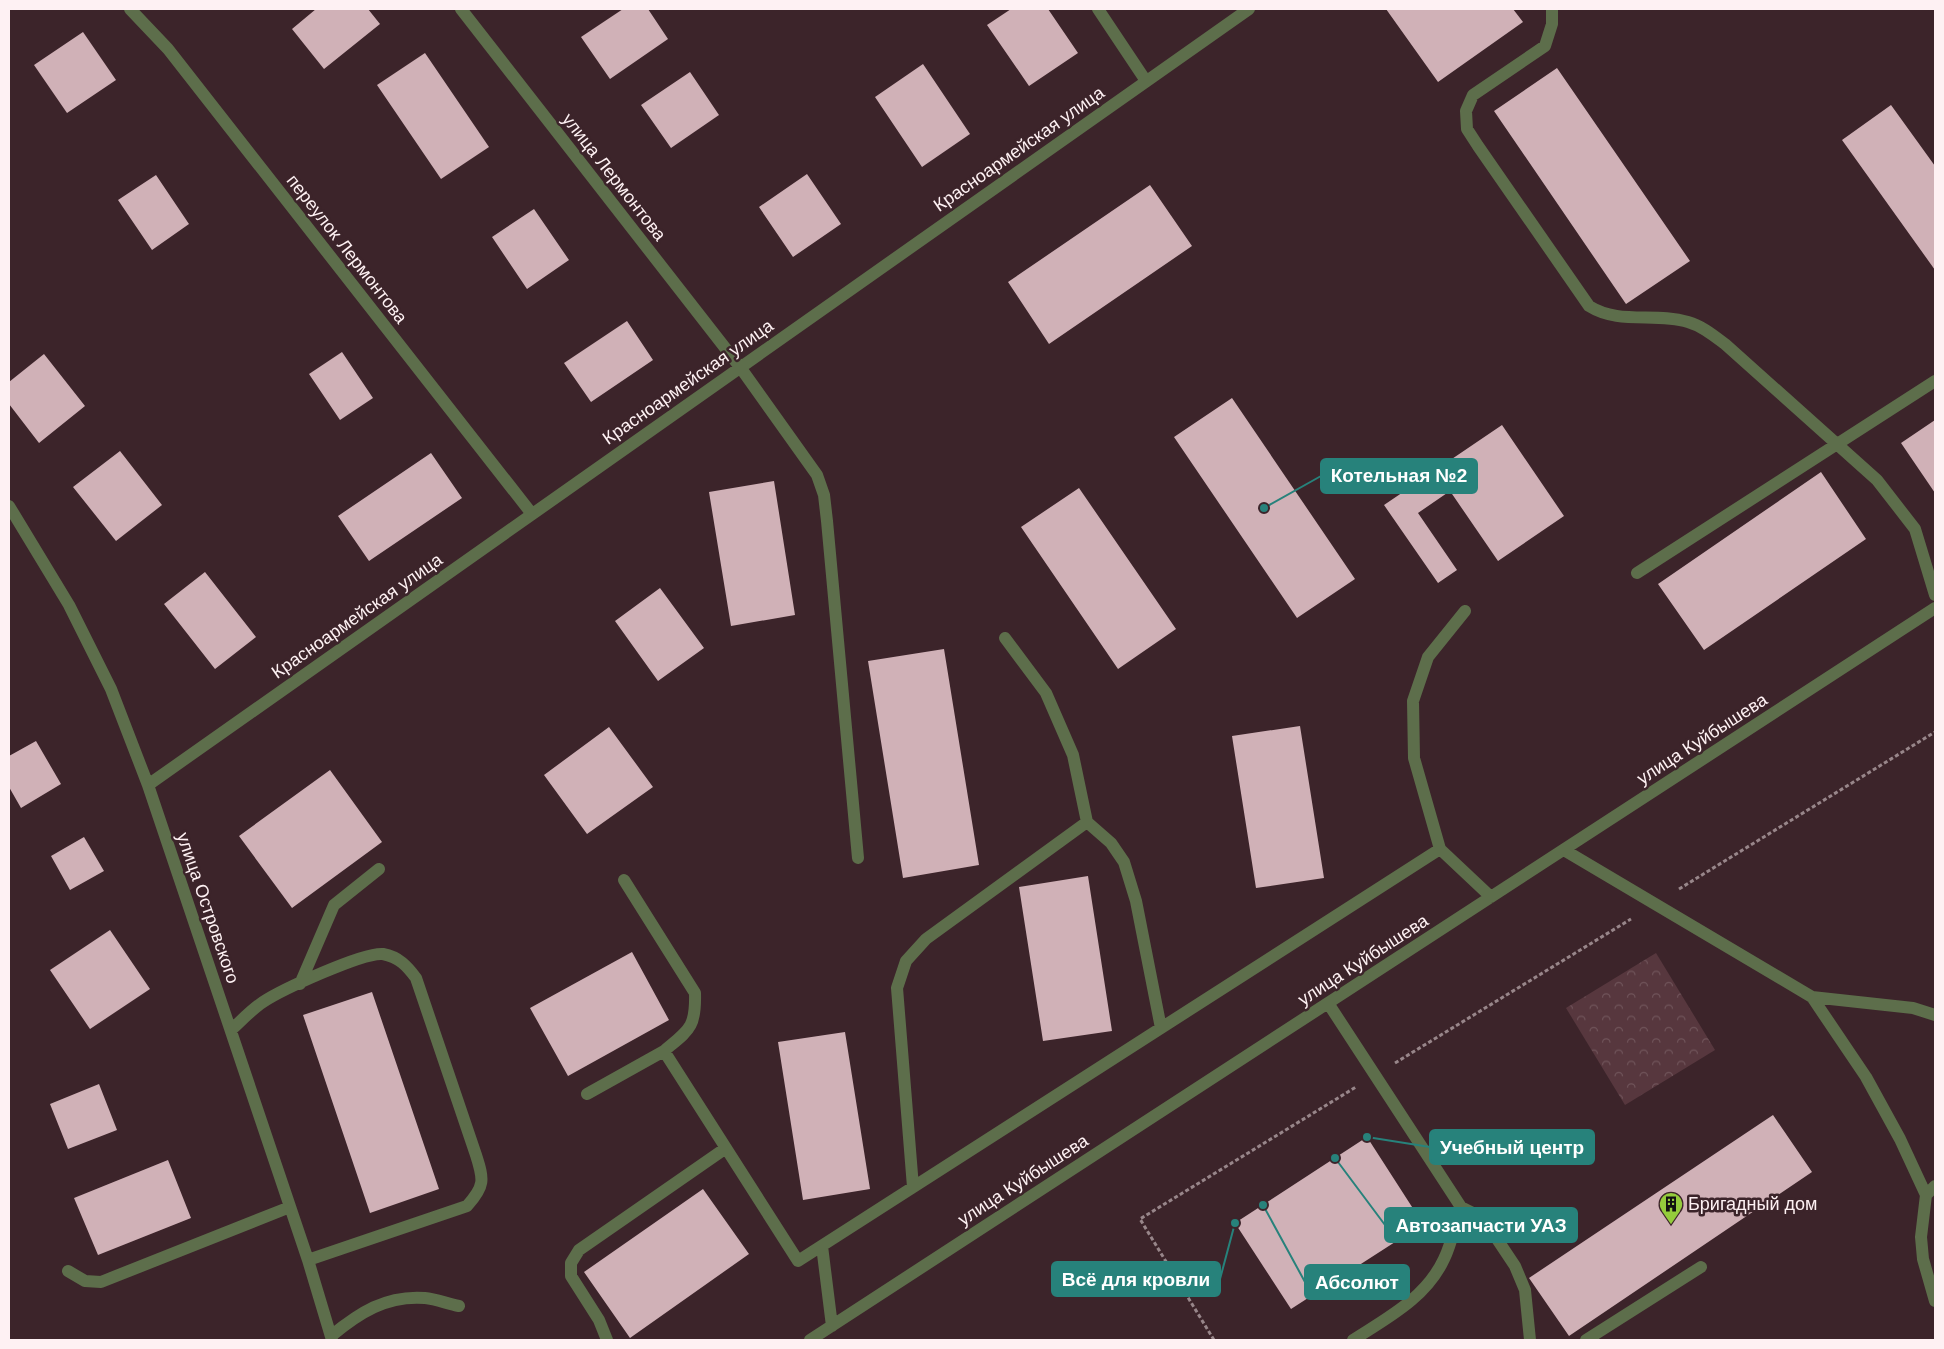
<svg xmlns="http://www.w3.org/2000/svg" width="1944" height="1349" viewBox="0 0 1944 1349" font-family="Arial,sans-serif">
<defs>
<pattern id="forest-crowns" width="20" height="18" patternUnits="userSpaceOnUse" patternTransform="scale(1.25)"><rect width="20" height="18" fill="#57373e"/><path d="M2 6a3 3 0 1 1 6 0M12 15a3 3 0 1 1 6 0" fill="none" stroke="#70545a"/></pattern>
</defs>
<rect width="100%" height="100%" fill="#3c242a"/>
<path fill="url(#forest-crowns)" d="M1656 953 1715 1050 1625 1105 1566 1008Z"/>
<path fill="#d0b1b7" d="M316 9H368L380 24 324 69 292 29Z
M623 9H648L668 39 610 79 581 37Z
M1011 9H1048L1078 53 1029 86 987 25Z
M1386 9H1513L1523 22 1438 82Z
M83 32 116 80 67 113 34 65Z
M425 53 489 147 441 179 377 85Z
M923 64 970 134 922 167 875 97Z
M1557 68 1690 261 1626 304 1494 111Z
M690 72 719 115 671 148 641 105Z
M1891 105 1935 166V270L1842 140Z
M807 174 841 224 793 257 759 207Z
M156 175 189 224 152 250 118 200Z
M1150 185 1192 246 1049 344 1008 282Z
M534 209 569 260 527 289 492 237Z
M627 321 653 360 591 402 564 363Z
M342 352 373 398 340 420 309 374Z
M44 354 85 406 39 443 9 404V382Z
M1232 398 1355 579 1297 618 1174 437Z
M1935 420V493L1901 443Z
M1502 425 1564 516 1498 561 1450 491 1418 513 1457 570 1438 583 1384 505Z
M120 451 162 505 116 541 73 487Z
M431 453 462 498 369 561 338 516Z
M1821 472 1866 539 1704 650 1658 584Z
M774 481 795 615 731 626 709 492Z
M1079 488 1176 629 1118 669 1021 527Z
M205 572 256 637 215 669 164 604Z
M660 588 704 648 658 681 615 621Z
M944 649 979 865 903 878 868 661Z
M1300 726 1324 878 1256 888 1232 736Z
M609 727 653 787 587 834 544 775Z
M36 741 61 784 21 808 9 787V756Z
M330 770 382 842 292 908 239 836Z
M84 837 104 871 70 890 51 856Z
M1088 876 1112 1031 1043 1041 1019 887Z
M110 930 150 989 90 1029 50 970Z
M632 952 669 1020 568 1076 530 1008Z
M372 992 439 1189 370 1213 303 1015Z
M845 1032 870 1189 803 1200 778 1042Z
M99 1084 117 1130 68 1149 50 1104Z
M1773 1115 1812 1172 1569 1336 1529 1278Z
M1367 1137 1423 1224 1291 1309 1235 1223Z
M168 1160 191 1218 98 1255 74 1198Z
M703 1189 749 1254 630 1338 584 1272Z"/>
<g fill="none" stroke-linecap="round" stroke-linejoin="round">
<path stroke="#98868a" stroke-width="3" stroke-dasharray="4 2.5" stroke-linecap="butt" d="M1679 889 1935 732
M1395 1063 1631 919
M1214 1340 1140 1219 1356 1087"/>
<path stroke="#5d6e4b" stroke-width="12" d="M130 9 168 49 532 514
M461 9 740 367 817 475 824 495 827 521 858 858
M1098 9 1146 81
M1552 9V24L1545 46 1473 95 1466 111 1467 129 1478 146 1589 306C1619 325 1655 312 1688 322 1702 326 1713 335 1725 344L1877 480 1915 529 1935 595
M9 506 69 605 111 689 148 785 308 1260 332 1340
M1637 573 1935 381
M1465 611 1428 657 1413 701 1414 758 1440 849 1491 897
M1005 638 1046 693 1073 755 1087 822 1111 843 1124 862 1136 901 1161 1028
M148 785 1249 9
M1564 850 1812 997 1866 1077 1900 1139 1926 1195 1921 1237 1923 1259 1935 1301
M624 880 695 993C696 1028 689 1030 664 1051
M300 984 334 905 379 869
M1812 997 1913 1008 1935 1015
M1328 1003 1461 1207 1483 1218 1515 1266 1525 1290 1530 1340
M231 1030C241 1021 251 1010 263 1002 281 990 363 952 383 954 399 957 407 966 416 978L476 1155C484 1180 485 1186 467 1206L308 1260
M587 1094 664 1051 798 1261 1440 849
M913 1187 897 988 906 961 926 939 1087 822
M1926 1195 1935 1186
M822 1246 832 1326
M68 1271 85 1281 101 1282 290 1207
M331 1336C359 1313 386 1295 425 1298 436 1299 448 1304 459 1306
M607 1340 599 1320 571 1276V1263L579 1250 726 1148
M810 1340 1935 608
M1353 1340C1387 1318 1426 1298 1444 1259 1452 1243 1455 1224 1461 1207
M1586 1340 1701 1267"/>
</g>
<defs>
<g id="building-pin" transform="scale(1.25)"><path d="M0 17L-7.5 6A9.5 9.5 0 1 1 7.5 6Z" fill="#94cc3c" stroke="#3c242a"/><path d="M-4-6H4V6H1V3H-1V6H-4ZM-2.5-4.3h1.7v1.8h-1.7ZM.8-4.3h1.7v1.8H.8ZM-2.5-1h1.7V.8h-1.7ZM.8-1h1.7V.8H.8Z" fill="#111"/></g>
</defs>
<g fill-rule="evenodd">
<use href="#building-pin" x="1671" y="1204"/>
</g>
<g text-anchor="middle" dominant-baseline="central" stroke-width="5" stroke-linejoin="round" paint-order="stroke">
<g font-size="18" fill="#fef1f3" stroke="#3c242a">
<text transform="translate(1019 149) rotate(-35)">Красноармейская улица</text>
<text transform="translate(614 177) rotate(52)">улица Лермонтова</text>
<text transform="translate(347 249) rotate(52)">переулок Лермонтова</text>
<text transform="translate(688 382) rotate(-35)">Красноармейская улица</text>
<text transform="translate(357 616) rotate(-35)">Красноармейская улица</text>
<text transform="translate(1702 739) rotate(-33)">улица Куйбышева</text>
<text transform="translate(208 908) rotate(71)">улица Островского</text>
<text transform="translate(1363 960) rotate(-33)">улица Куйбышева</text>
<text transform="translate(1023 1180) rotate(-33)">улица Куйбышева</text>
</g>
<g font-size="18" fill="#fef1f3" stroke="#3c242a" text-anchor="start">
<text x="1688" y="1204">Бригадный дом</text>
</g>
</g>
<path fill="none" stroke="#27827b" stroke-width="2" d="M1264 508L1321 476M1367 1137L1430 1147M1335 1158L1385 1225M1235 1223L1220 1279M1263 1205L1305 1282"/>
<g fill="#27827b" stroke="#3c242a" stroke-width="2">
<circle cx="1264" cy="508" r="5"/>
<circle cx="1367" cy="1137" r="5"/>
<circle cx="1335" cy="1158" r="5"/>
<circle cx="1235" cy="1223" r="5"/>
<circle cx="1263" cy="1205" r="5"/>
</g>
<g fill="#27827b" stroke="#27827b" stroke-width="2">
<rect x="1321" y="459" width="156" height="34" rx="5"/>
<rect x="1430" y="1130" width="164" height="34" rx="5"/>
<rect x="1385" y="1208" width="192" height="34" rx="5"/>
<rect x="1052" y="1262" width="168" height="34" rx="5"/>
<rect x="1305" y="1265" width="104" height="34" rx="5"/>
</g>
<g font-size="19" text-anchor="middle" font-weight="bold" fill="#fff">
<text x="1399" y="482">Котельная №2</text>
<text x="1512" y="1154">Учебный центр</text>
<text x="1481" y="1232">Автозапчасти УАЗ</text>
<text x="1136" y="1286">Всё для кровли</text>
<text x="1357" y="1289">Абсолют</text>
</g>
<rect width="1944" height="1349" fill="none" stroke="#fef1f3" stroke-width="20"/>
</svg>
